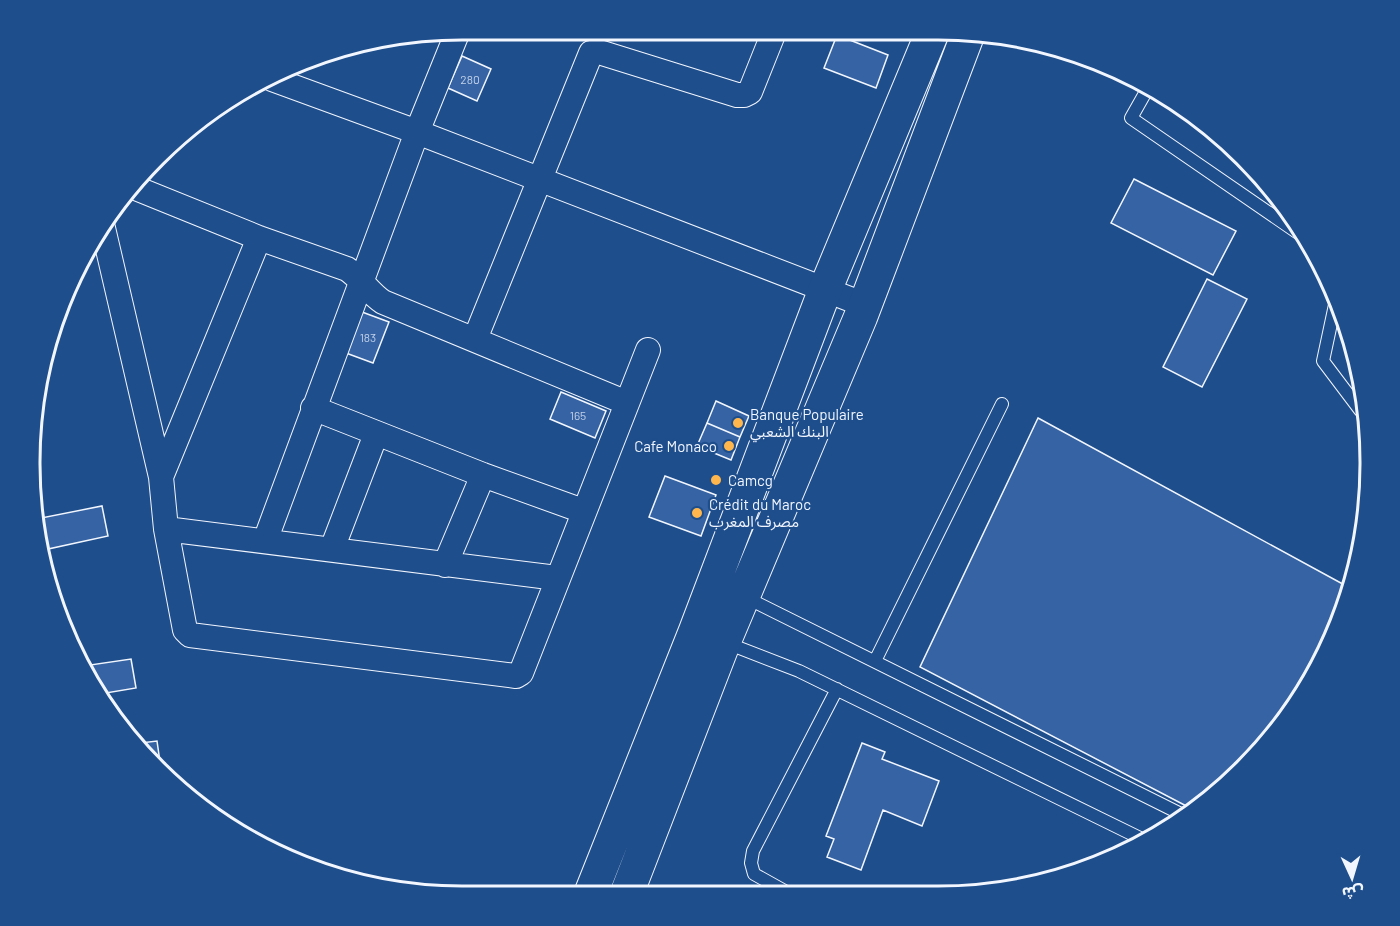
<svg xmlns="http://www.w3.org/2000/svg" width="1400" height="926" viewBox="0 0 1400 926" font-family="Barlow,'Noto Sans Arabic',sans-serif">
<rect width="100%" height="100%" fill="#1f4e8c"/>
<path fill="#3563a3" stroke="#f2f6ff" stroke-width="1.5" d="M837 35 888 55 876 88 824 68Z
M462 56 491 69 477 101 448 88Z
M1134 179 1236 231 1213 275 1111 223Z
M1207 279 1247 299 1202 387 1163 367Z
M362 312 389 322 373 363 346 353Z
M561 392 606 411 595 438 550 419Z
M716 401 749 416 740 437 707 423Z
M1038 418 1350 588 1347 603 1312 680 1262 749 1194 810 920 667Z
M707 423 740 437 731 460 697 446Z
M665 476 716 495 701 536 649 517Z
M102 506 108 536 48 549 41 518Z
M131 659 136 688 100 694 88 680 83 666Z
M157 741 161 769 140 743Z
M862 743 885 752 882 759 939 781 922 826 883 810 861 870 827 857 834 839 826 836Z"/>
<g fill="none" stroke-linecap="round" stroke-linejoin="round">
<g stroke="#f2f6ff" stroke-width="14">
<path id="lane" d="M1148 88 1131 118 1304 237
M1336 300 1323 361 1360 410 1366 413
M743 596 1185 816
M724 642 799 671 1146 841
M875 661 1002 404
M790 894 754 874 751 863 753 851 837 689"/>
</g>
<g stroke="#f2f6ff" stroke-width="26">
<path id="street" d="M272 79 417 132 865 305
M133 187 259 238 347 269C361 278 369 293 383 302L627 403
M103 228 161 477 166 529 185 630 190 635 516 676 521 673 648 350
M475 339 591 53 599 52 737 95H744L750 92 774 32
M313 408 483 475 583 511
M161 477 259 238
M166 529 557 578
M265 541 417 132 458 31
M332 549 376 434
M445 565 483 475"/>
</g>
<g stroke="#f2f6ff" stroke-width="35">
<path id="secondary" d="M591 893 695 632 825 290 932 33
M627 893 724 642 861 316 968 34"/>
</g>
<use href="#lane" stroke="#1f4e8c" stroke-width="12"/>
<use href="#street" stroke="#1f4e8c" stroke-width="24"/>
<use href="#secondary" stroke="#1f4e8c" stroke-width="33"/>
</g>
<g fill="#ffb74d" stroke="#1f4e8c" stroke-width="2">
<circle cx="738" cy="423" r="6"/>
<circle cx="729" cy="446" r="6"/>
<circle cx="716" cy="480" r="6"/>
<circle cx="697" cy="513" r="6"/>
</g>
<g text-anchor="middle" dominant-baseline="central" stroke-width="4.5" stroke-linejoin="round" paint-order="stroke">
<g font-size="12" fill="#c3d1e8">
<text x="470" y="79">280</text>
<text x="368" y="337">183</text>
<text x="578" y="415">165</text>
</g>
<g font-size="15" fill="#f2f6ff" stroke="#1f4e8c" text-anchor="start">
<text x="750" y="414">Banque Populaire<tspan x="750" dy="17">البنك الشعبي</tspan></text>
<text x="717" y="446" text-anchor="end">Cafe Monaco</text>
<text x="728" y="480">Camcg</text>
<text x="709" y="504">Crédit du Maroc<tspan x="709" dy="17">مصرف المغرب</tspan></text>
</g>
</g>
<path d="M0 0H1400V926H0ZM462 40H938A422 422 0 0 1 1360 462V464A422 422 0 0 1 938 886H462A422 422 0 0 1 40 464V462A422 422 0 0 1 462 40Z" fill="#1f4e8c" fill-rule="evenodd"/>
<path fill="none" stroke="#f2f6ff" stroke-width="3" d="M462 40H938A422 422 0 0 1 1360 462V464A422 422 0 0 1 938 886H462A422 422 0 0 1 40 464V462A422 422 0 0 1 462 40Z"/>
<g transform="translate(1352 878) rotate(176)" stroke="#1f4e8c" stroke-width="4.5" paint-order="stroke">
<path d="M0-4.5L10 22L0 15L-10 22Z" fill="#f2f6ff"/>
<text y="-9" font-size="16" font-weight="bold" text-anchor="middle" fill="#f2f6ff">ش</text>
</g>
</svg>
